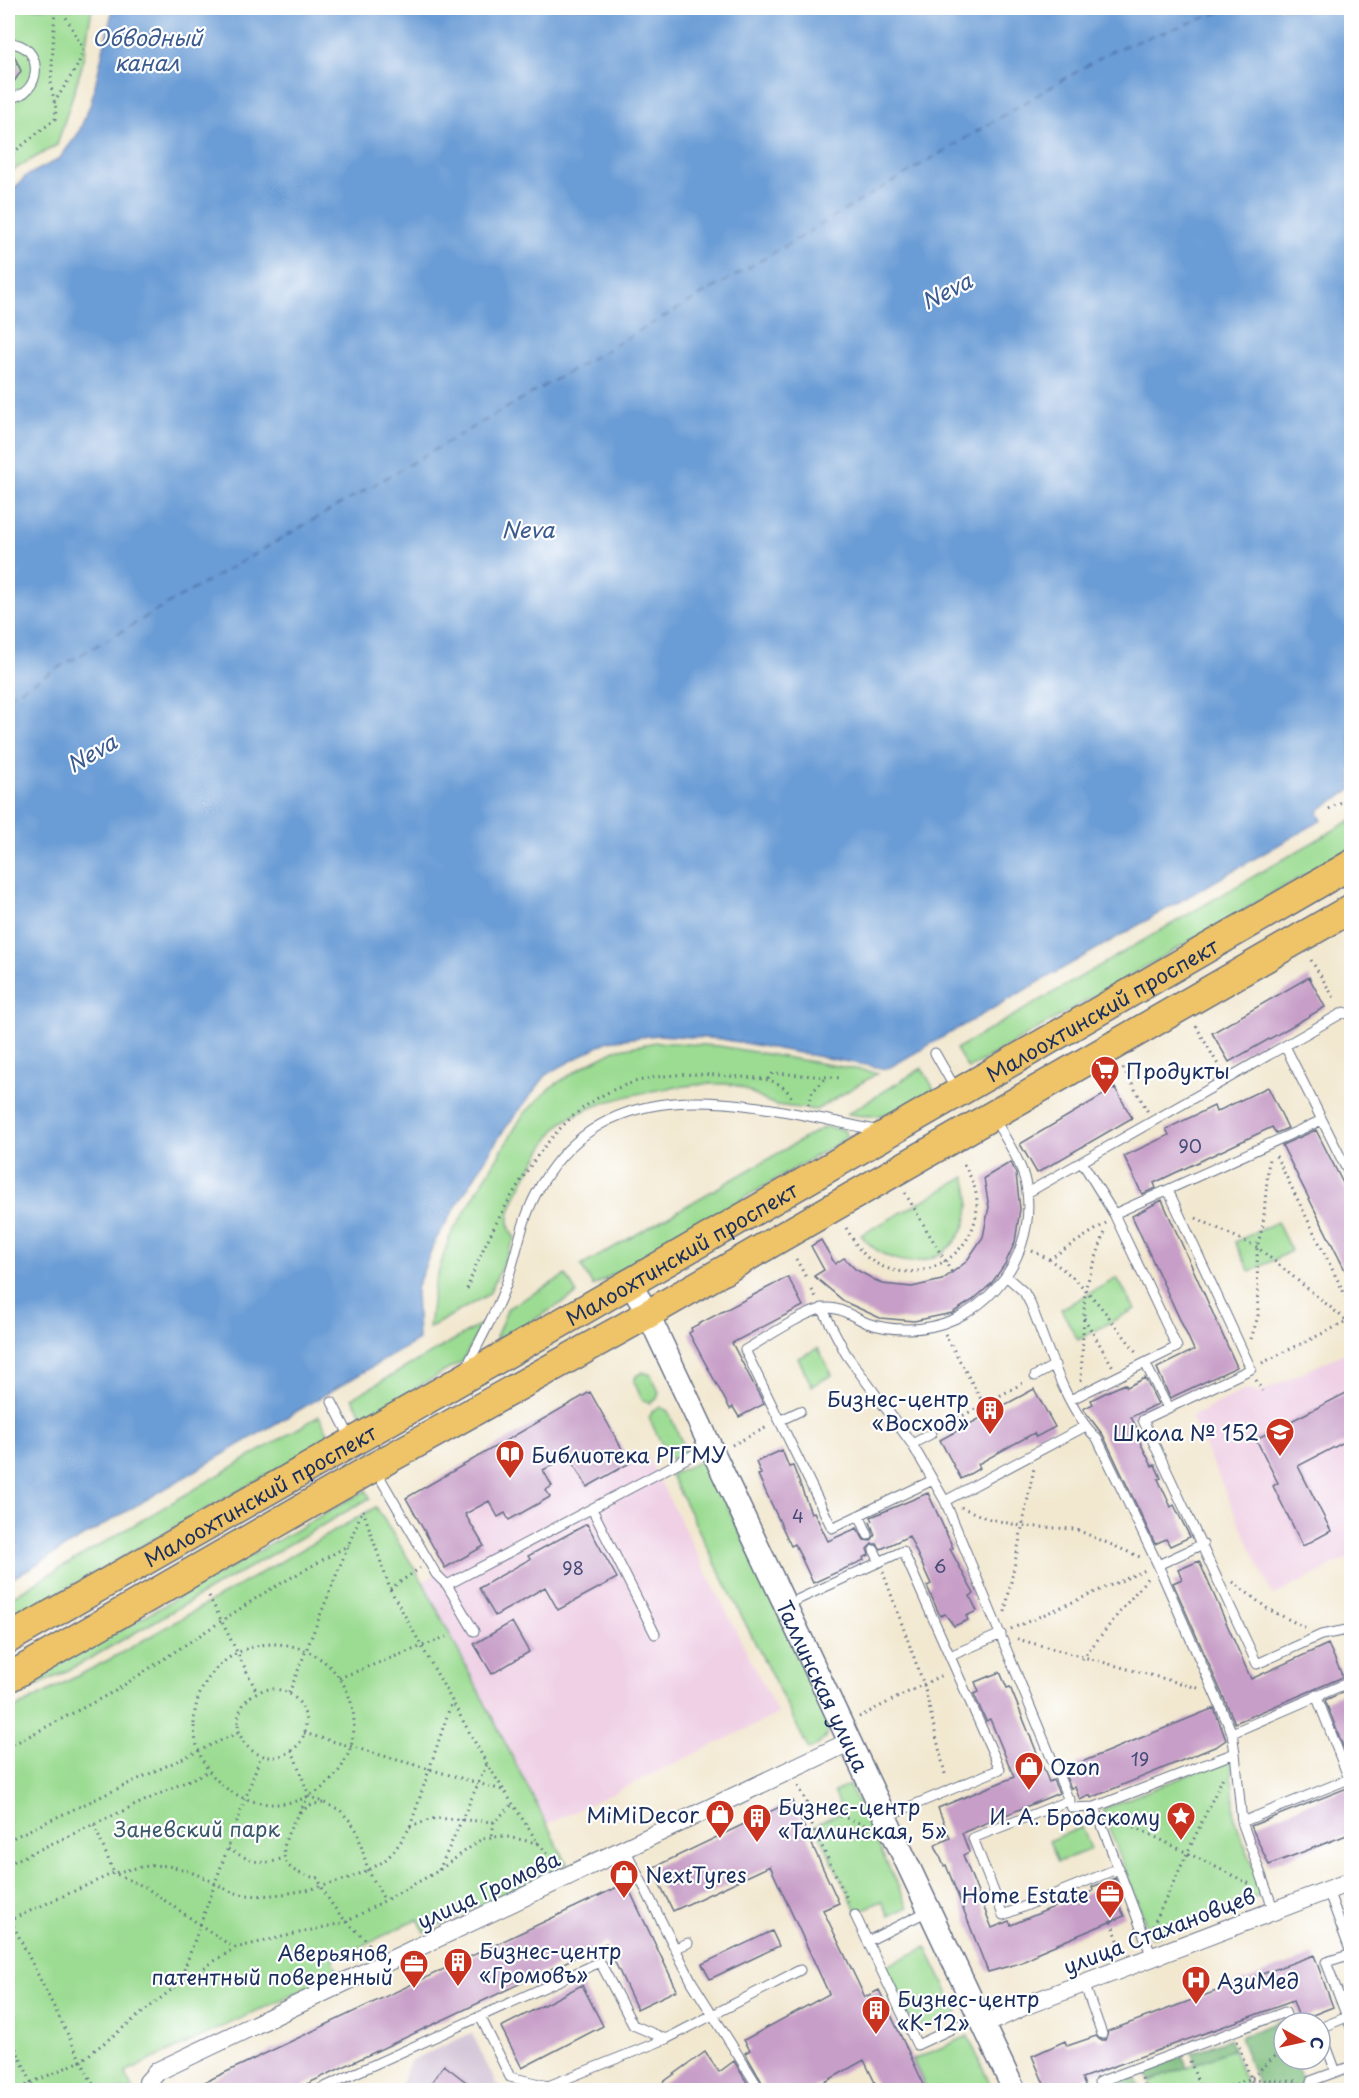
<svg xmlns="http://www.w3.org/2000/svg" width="1359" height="2098" viewBox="0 0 1359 2098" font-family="'Playpen Sans',sans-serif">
<rect width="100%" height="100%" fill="#fff"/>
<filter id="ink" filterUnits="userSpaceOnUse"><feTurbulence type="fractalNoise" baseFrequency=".0167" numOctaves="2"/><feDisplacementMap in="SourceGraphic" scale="12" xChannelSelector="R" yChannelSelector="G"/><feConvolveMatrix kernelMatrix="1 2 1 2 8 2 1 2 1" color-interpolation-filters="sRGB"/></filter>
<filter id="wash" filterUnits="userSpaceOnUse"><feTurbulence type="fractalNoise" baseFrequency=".008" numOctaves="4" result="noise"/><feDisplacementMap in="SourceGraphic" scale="24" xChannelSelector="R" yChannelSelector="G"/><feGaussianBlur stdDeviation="1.35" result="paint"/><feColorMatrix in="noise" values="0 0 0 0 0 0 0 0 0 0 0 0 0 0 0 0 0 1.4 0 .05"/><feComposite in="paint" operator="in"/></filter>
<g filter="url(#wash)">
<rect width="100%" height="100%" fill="#f2e8d0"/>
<path fill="#efd0e5" d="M1351 1350V1556L1273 1596 1191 1417 1246 1389 1259 1393Z
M590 1393 630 1462 646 1453 778 1714 548 1824 423 1582 445 1568 406 1498Z"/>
<path fill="#cdbed2" d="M472 2033 496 2084 507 2090H399L410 2061Z"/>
<path fill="#9bdc92" stroke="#5b8678" stroke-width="1.5" d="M8 8H92L82 66 57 145 8 173Z
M1351 820V848L968 1069 956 1049Z
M656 1042 719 1046 878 1073 816 1110C802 1107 784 1108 771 1103 758 1099 748 1088 734 1085 695 1079 593 1098 562 1123 548 1135 532 1167 522 1184 514 1200 501 1223 515 1238L489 1294 429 1328 434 1286 449 1238 523 1115 551 1087 584 1066 615 1050Z
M922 1068 934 1089C897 1110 891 1121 847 1114Z
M824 1127 844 1130 847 1138 593 1286 581 1266Z
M965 1177C988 1248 908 1293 861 1235Z
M1277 1222 1291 1251 1250 1272 1235 1242Z
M566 1275 577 1294 502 1339 496 1337 508 1308Z
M1117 1278 1135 1309 1078 1340 1061 1309Z
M482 1324 463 1361 364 1418 352 1398Z
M818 1348 832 1375 812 1386 798 1358Z
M643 1372 651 1375 659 1392 657 1399 649 1403 643 1401 634 1382 636 1376Z
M660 1407 668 1411 685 1449 683 1455 674 1459 668 1457 649 1418 653 1410Z
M319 1416 331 1438 8 1622V1599Z
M705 1459 828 1719C830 1736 823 1743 809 1750L671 1475Z
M366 1490 370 1498 82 1663 8 1701V1690L126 1627Z
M376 1507 423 1582 567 1864 425 1932 418 1919 333 1960 339 1973 125 2072 134 2090H8V1712L114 1657Z
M1231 1758 1235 1820 1264 1894 1151 1938 1102 1809Z
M849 1785 908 1907 889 1916 882 1901 857 1912 815 1825 843 1811 834 1792Z
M1082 1827 1091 1849 1058 1862 1049 1841Z
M926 1947 958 2013 926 2028 911 2021 886 1966Z
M968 2036 993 2090H927L913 2060Z
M1233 2049 1248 2090H1153L1150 2081Z"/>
<path fill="#7cbc7c" stroke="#4c766d" stroke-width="1.5" d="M1280 2021 1284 2033V2059H1294L1306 2090H1260L1240 2037Z
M1229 2039 1233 2049 1195 2064 1192 2053Z
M1183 2056 1187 2067 1150 2081 1146 2070Z
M1135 2076 1141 2090H1111L1109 2086Z"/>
<path fill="#6b9cd5" stroke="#43669a" stroke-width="1.5" d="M113 8H1351V790L1320 809 1318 814 1322 820 887 1069 721 1039 658 1035 608 1041 547 1074 501 1134 436 1239 416 1289 418 1340 8 1581V195L26 176 59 159 78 134 91 103Z"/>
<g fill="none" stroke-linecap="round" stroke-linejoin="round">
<path stroke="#3b5b8e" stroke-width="1.5" stroke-dasharray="8 6" stroke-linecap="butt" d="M8 697 760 261 1113 50 1232 8"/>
</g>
<g id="blocks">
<path fill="#c79ec7" d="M8 50 12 51 21 71 8 91Z
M1309 977 1325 1007 1229 1062 1212 1033Z
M1268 1087 1288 1128 1276 1133 1272 1127 1154 1183 1156 1188 1142 1194 1124 1156 1169 1135 1166 1129 1214 1106 1216 1112Z
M1115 1088 1132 1118 1037 1173 1020 1144Z
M1316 1130 1352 1201V1284L1282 1145Z
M1011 1162 1016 1174 1020 1209 1015 1242 1005 1264 991 1284 973 1300 952 1313 914 1321 880 1318 845 1302 814 1276 824 1270 811 1246 821 1240 835 1264 844 1258 855 1269 882 1284 912 1287 942 1280 966 1262 983 1237 989 1207 984 1178Z
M1162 1200 1237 1367 1170 1398 1157 1368 1194 1350 1132 1216Z
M788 1277 803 1306 732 1343 764 1404 739 1417 733 1407 730 1409 689 1333 692 1331 691 1328Z
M1145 1378 1158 1404 1131 1417 1142 1438 1139 1440 1152 1466 1155 1465 1161 1478 1158 1479 1171 1507 1174 1505 1190 1537 1170 1546 1166 1539 1155 1544 1103 1435 1083 1409 1093 1404 1091 1400 1109 1391 1125 1384 1127 1387Z
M1034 1389 1055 1427 1036 1437 1034 1433 978 1464 980 1468 961 1479 940 1440Z
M1352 1390V1438L1298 1466 1331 1531 1303 1546 1273 1486 1278 1483 1256 1439Z
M590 1392 630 1463 587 1487 569 1456 543 1470 552 1486 546 1490 550 1497 509 1520 505 1513 498 1517 489 1501 465 1514 484 1546 445 1568 406 1498Z
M782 1450 789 1467 793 1466 811 1513 814 1512 828 1541 857 1528 864 1540 871 1541 875 1535 870 1522 873 1521 871 1517 928 1493 953 1548 950 1549 974 1594 970 1596 977 1611 966 1616 968 1620 954 1626 945 1614 940 1616 927 1586 931 1584 909 1536 881 1549 877 1544H872L867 1549 869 1555 863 1558 864 1560 813 1583 795 1544 791 1546 758 1475 761 1474 756 1462Z
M587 1524 617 1578 558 1610 545 1587 495 1616 479 1588 530 1559 528 1556Z
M1199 1561 1251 1679 1328 1644 1343 1677 1235 1723 1173 1583 1182 1579 1178 1570Z
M512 1622 529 1652 492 1674 474 1644Z
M1000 1672 1007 1688 1010 1687 1049 1782 1053 1780 1059 1793 962 1833 969 1852 963 1855 992 1928 1009 1921 1011 1925 1054 1907 1093 1891 1092 1887 1115 1878 1121 1895 1116 1897 1124 1916 1036 1953 1037 1955 1020 1963 988 1972 946 1865 944 1866 935 1845 950 1838 938 1808 1014 1777 990 1719 986 1721 974 1694 979 1692 975 1682Z
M1349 1690 1352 1696 1350 1764 1325 1700Z
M1214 1708 1226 1740 1217 1746 1091 1798 1090 1795 1080 1800 1075 1787 1071 1788 1065 1775 1079 1769 1077 1764Z
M1352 1786V1833L1269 1865 1251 1826Z
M792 1801 839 1903 823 1910 865 1997 879 1990 927 2091H879L864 2060 809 2091H767L745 2053 750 2050 744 2040 829 1994 770 1866 673 1911 652 1868Z
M626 1883 677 1990 637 2009 606 1943 292 2091H186Z
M772 1931 779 1946 710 1979 702 1964Z
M1314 1955 1333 2007 1300 2020 1293 2001 1082 2078 1087 2091H1047L1032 2056 1065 2041 1067 2046 1096 2036 1100 2040H1105L1108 2031Z
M582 1985 603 2026 522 2068 501 2027Z
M705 2052 719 2072 734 2061 752 2091H651Z
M444 2065 478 2091H425Z"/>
</g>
</g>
<g filter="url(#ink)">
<use href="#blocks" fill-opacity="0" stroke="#667086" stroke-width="1.5"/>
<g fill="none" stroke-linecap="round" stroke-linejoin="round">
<g stroke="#667086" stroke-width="11">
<path id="service" d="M8 43C45 43 44 96 8 98
M1285 1046 1352 1180
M935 1053 956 1090
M1168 1190 1251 1369 1143 1420 1257 1664 1321 1635 1352 1629
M1027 1193 1344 1012 1352 1016
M1114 1214 1322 1120
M822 1308 846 1354 912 1444 945 1501 1072 1808 1095 1807 1235 1753 1232 1733 1158 1565 1097 1438C1066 1411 1046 1342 1030 1303L1024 1292 1007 1277
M1145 1363 1168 1408
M466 1368C479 1342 494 1316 504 1290 516 1259 520 1224 536 1194 608 1057 759 1107 880 1131
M1035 1376 1055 1365
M1070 1400 1177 1347 1114 1214 1082 1162
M332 1402 351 1439
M781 1420 800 1411
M912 1444 931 1434
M375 1469 436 1574 447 1585 710 1446
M933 1480 832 1528 745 1350C766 1338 799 1315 821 1309 837 1304 853 1317 867 1323 879 1327 891 1329 903 1329 976 1332 1036 1264 1027 1192 1024 1164 1007 1142 994 1118
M945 1501 1084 1427
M592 1509 655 1634
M859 1515 868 1535
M874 1550 880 1562
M1158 1565 1203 1544
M447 1585 474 1631
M786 1605 903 1551 1000 1769 885 1817
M950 1656 1001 1634
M1232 1733 1352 1681
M1235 1753 1242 1822 1274 1911
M1070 1800 973 1838 1003 1915 1119 1868
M1095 1807 1152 1957
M1242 1822 1349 1779 1316 1695
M625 1849 692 1982 760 2090
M1328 1890 1351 1953
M855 1915 917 2045 962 2024
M868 1941 930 1910
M676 1948 688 1943
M1352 1954 1326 1962 1352 2030
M1084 1983 1102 2034
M480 2016 510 2077 548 2086 666 2039
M1320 2028 1347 2017
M1320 2029 1336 2072
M318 2090 600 1962 633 2025 666 2039 800 1970
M1102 2090 1099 2082 1285 2012 1289 2023
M1314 2090 1311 2081 1352 2066"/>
</g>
<g stroke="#667086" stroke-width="20">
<path id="minor" d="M983 2025 1024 2006 1352 1881
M147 2090 148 2082 158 2071 851 1741"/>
</g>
<g stroke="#667086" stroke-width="25">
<g id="tertiary">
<path id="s1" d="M630 1283 648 1314 1014 2090"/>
</g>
</g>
<g stroke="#667086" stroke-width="31">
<g id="primary">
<path id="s2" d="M8 1639 592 1305 1352 864"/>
<path d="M8 1678 374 1467 648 1314 1352 908"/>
</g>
</g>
<path stroke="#667086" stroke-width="3" stroke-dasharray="1.5 4.5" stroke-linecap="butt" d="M54 103 78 65 83 49 61 8
M8 157 55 119 56 109 51 86 55 8
M1329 809 1352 796
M1311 960 1336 1001
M1196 1026 1221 1070
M1123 1068 1148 1112
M768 1079 773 1073 841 1078
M808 1105 812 1092 827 1077
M1276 1156 1352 1309
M905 1193 952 1273
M1196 1218 1257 1247 1347 1321
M846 1228C853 1239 858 1250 868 1258 912 1292 977 1259 977 1204 977 1188 970 1175 962 1161
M1032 1251C1078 1270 1108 1317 1138 1354
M796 1259 807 1279
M1049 1259 1106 1223
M467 1289C479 1254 496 1222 515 1190 569 1100 622 1066 729 1076 755 1079 780 1074 793 1100
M812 1290 817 1299
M1084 1318 1113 1367
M945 1334 989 1414
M1251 1339 1258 1316 1257 1247 1263 1225 1269 1158
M1262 1363 1352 1319
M1256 1380 1262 1391
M1081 1381 1085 1289 1106 1229
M942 1427 1025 1382
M732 1445 769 1426
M961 1507 986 1518 1021 1526 1075 1529 1140 1557
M363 1510 390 1589 487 1764 538 1843 557 1864
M883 1572 924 1685 946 1778
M1233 1582 1268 1609 1306 1628
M390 1589 420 1568
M209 1596 257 1692
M1005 1612 1034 1468
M1011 1629 1148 1569
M1017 1639 1198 1688
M194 1724a80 80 0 1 1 160 0a80 80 0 1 1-160 0Z
M1082 1659 1149 1576
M339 1678 451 1635
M238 1723a34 34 0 1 1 68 0a34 34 0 1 1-68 0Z
M289 1693 362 1511
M859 1717 944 1674
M304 1733 502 1790
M8 1747 115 1691 264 1593 349 1545
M292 1750 309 1796 340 1810 350 1821 357 1831 368 1870 385 1901
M798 1786 807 1803 809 1819 850 1905
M309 1796C289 1829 260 1870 318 1878 324 1894 336 1912 348 1923 358 1933 367 1938 373 1952
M807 1803 867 1826
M300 1812 312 1804 324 1803
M1113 1816 1250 1884
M94 1825 114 1873C156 1863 167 1861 207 1879 216 1883 226 1891 236 1893 271 1903 356 1882 385 1860 395 1852 403 1838 410 1827L452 1701
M410 1827 435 1818 494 1822 513 1804
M492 1835 494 1822
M8 1840 239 1732
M228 1849C247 1859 262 1868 283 1858
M8 1864 209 1771
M439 1870 487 1764
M8 1915 81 2061 180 1983 235 1948 346 1922 438 1871 483 1838 502 1836 538 1843
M8 1921 114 1873 145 1887 234 1948
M1111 1922 1122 1950
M1153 1926 1223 1777
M180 1981 261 1755
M8 2032 35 2090
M1237 2041 1255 2090
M1284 2048 1250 2079 1300 2081
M1190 2061 1201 2090
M1142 2078 1146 2090
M15 2090 81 2061 96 2090
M1219 2090 1250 2079
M1328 2090 1352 2083"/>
<use href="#service" stroke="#fff" stroke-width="9"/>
<use href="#minor" stroke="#fff" stroke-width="18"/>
<use href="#tertiary" stroke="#fff" stroke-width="22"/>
<use href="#primary" stroke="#efc469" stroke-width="28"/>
</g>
</g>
<defs>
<g id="supermarket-pin" transform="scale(1.5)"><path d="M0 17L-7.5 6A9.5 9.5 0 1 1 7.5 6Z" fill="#c8321e" stroke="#fff"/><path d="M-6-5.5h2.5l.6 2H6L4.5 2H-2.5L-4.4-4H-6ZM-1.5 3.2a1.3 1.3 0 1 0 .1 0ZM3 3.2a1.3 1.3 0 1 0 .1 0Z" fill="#fff"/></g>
<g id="building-pin" transform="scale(1.5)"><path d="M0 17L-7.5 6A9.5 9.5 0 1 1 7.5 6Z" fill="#c8321e" stroke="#fff"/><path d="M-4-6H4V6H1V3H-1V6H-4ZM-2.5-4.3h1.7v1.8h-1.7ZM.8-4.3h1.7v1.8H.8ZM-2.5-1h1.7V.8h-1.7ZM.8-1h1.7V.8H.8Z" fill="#fff"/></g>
<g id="school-pin" transform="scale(1.5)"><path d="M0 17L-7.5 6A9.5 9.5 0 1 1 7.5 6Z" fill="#c8321e" stroke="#fff"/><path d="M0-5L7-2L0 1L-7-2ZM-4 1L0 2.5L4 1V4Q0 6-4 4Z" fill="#fff"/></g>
<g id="library-pin" transform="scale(1.5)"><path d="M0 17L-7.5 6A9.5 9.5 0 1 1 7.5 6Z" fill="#c8321e" stroke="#fff"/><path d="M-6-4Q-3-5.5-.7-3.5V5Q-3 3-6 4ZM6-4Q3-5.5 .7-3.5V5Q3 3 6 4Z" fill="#fff"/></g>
<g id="shop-pin" transform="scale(1.5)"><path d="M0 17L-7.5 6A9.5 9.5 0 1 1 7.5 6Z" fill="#c8321e" stroke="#fff"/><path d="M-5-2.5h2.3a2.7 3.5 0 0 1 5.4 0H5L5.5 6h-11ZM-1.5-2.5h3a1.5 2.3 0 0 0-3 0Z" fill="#fff"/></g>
<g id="sight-pin" transform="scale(1.5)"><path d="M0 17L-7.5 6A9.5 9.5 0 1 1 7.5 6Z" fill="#c8321e" stroke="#fff"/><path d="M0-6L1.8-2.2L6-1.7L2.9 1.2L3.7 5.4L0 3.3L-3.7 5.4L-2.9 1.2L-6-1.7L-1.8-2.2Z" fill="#fff"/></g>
<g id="office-pin" transform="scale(1.5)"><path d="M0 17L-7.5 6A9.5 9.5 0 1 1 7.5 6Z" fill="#c8321e" stroke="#fff"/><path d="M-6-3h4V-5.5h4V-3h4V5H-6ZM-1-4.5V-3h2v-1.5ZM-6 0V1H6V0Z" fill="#fff"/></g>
<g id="hospital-pin" transform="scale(1.5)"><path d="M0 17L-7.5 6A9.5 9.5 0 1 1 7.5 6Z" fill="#c8321e" stroke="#fff"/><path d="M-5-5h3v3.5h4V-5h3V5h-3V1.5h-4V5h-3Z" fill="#fff"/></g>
</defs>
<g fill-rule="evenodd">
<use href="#supermarket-pin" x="1105" y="1070"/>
<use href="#building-pin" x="990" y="1410"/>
<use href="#school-pin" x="1280" y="1432"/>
<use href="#library-pin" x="510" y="1454"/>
<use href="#shop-pin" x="1029" y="1766"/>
<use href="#shop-pin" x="720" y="1814"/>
<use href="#sight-pin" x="1181" y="1816"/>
<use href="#building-pin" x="757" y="1818"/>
<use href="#shop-pin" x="624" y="1874"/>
<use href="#office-pin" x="1110" y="1894"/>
<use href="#building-pin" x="458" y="1962"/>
<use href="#office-pin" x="414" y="1964"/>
<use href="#hospital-pin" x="1196" y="1980"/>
<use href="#building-pin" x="876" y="2010"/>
</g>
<g text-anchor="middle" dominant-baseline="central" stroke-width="4.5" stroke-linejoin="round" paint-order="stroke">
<g font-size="18" fill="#464b78">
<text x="1190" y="1145">90</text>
<text x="798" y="1515">4</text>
<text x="940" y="1565">6</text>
<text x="573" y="1567">98</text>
<text x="1140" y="1758">19</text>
</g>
<g font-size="21" fill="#1b2f5e" stroke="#fff">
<text stroke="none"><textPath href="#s2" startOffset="1262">Малоохтинский проспект</textPath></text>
<text stroke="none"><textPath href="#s2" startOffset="776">Малоохтинский проспект</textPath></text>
<text stroke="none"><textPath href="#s2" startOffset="290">Малоохтинский проспект</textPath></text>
<text stroke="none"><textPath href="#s1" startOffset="447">Таллинская улица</textPath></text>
<text transform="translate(488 1889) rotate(-25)">улица Громова</text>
<text transform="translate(1159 1930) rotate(-21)">улица Стахановцев</text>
</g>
<g font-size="21" fill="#1b2f5e" stroke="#fff" text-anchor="start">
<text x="1126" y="1070">Продукты</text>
<text x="969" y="1398" text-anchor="end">Бизнес-центр<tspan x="969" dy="24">«Восход»</tspan></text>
<text x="1259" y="1432" text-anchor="end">Школа № 152</text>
<text x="531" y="1454">Библиотека РГГМУ</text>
<text x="1050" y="1766">Ozon</text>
<text x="778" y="1806">Бизнес-центр<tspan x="778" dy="24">«Таллинская, 5»</tspan></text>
<text x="699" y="1814" text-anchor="end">MiMiDecor</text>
<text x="1160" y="1816" text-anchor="end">И. А. Бродскому</text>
<text x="645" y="1874">NextTyres</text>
<text x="1089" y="1894" text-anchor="end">Home Estate</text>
<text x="479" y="1950">Бизнес-центр<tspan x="479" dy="24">«Громовъ»</tspan></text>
<text x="393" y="1952" text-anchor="end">Аверьянов,<tspan x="393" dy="24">патентный поверенный</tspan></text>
<text x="1217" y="1980">АзиМед</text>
<text x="897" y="1998">Бизнес-центр<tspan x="897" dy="24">«К-12»</tspan></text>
</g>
<g font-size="21" fill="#3b5a6b" stroke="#fff">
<text x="197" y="1828">Заневский парк</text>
</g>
<g font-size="22" font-style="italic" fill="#3b5b8e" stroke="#fff">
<text x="147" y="36">Обводный<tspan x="147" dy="25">канал</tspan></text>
<text transform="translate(946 290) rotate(-27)">Neva</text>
<text x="528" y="528">Neva</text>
<text transform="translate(91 752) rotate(-30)">Neva</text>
</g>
</g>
<rect width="1359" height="2098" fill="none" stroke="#fff" stroke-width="30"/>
<g transform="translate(1302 2041) rotate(98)"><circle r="28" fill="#ffffff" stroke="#a4acbf" stroke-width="1.5"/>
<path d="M0-4.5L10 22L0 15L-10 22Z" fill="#c8321e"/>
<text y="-9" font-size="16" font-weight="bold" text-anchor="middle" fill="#1b2f5e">С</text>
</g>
</svg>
